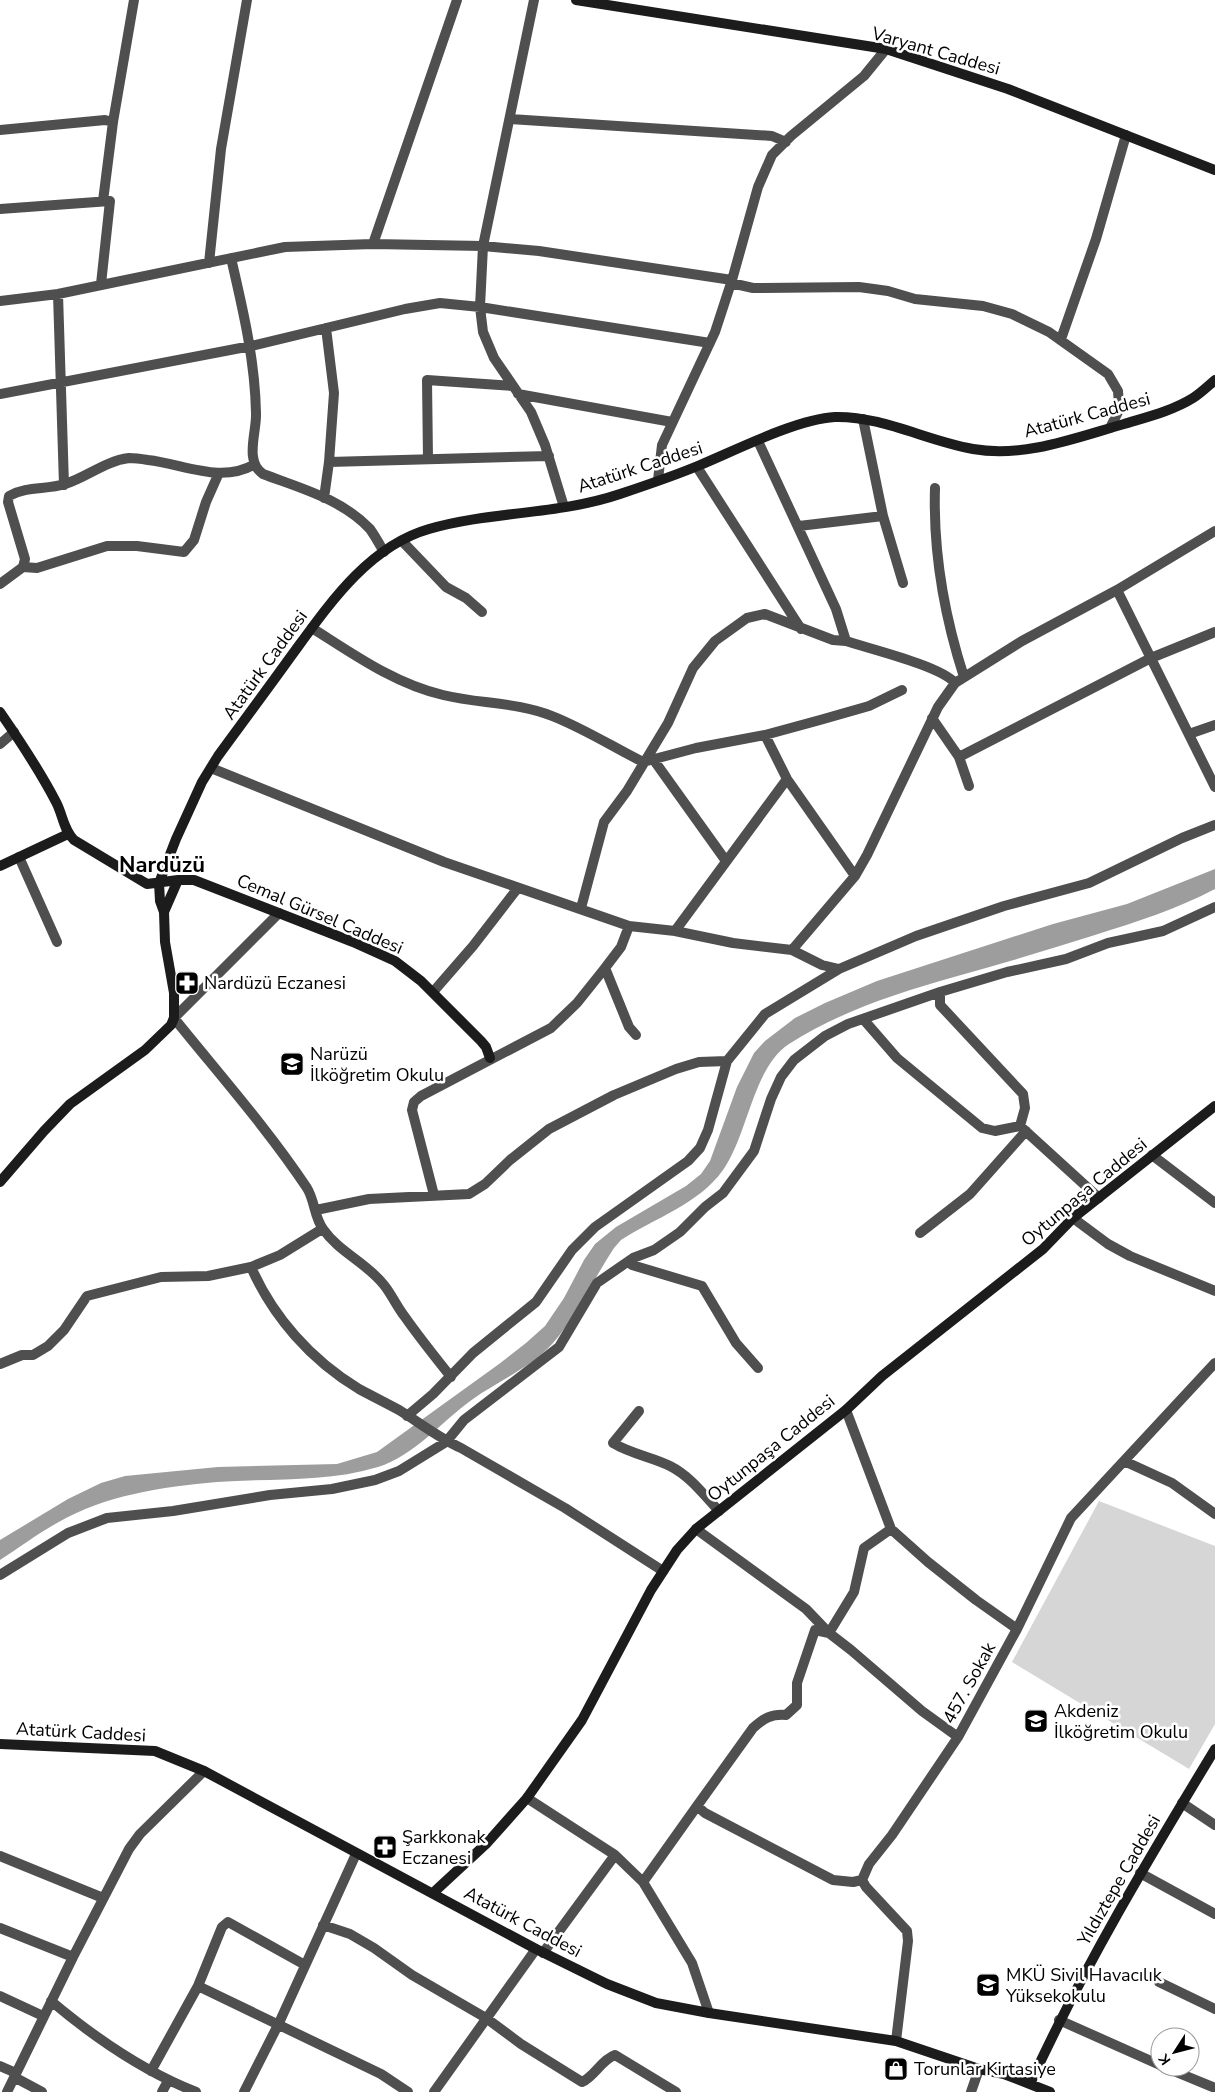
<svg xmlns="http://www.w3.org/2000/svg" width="1215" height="2092" viewBox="0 0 1215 2092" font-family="'Nunito Sans',sans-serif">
<rect width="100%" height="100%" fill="#fff"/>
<path fill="#d6d6d6" d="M1099 1501 1215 1546V1724L1189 1769 1012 1662Z"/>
<path fill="#9d9d9d" d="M1215 869V889C1177 909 1136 922 1095 935 1048 950 1001 964 954 977 897 993 839 1012 789 1044 753 1067 748 1135 723 1170 699 1204 655 1218 621 1240L614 1248C595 1277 575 1318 553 1343 532 1367 498 1381 473 1399 442 1421 414 1456 378 1467 325 1483 271 1478 217 1482 162 1487 105 1495 57 1523 37 1534 19 1548 0 1560V1540L68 1499 101 1483 125 1476 218 1467 337 1464 377 1452 499 1364 526 1343 545 1326 564 1298 584 1260 595 1244 616 1227 686 1186 701 1174 710 1161 737 1087 754 1053 765 1041 795 1018 825 1003 877 981 1053 924 1127 904Z"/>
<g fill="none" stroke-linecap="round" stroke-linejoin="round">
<path stroke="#4f4f4f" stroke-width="10" d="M534 0 483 246 480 307 483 332 494 358 531 412 545 445 564 507
M510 119 772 136 786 142
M0 130 105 120 113 122
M103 201 113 122 134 0
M0 209 110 201 101 284
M373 244 457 0
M231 258C243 310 255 360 256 413 257 432 244 461 263 474 300 488 342 499 370 529 375 536 380 545 384 552
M209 263 221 149 247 0
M731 283 753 288 859 287 888 291 915 299 983 306 1012 314 1049 332 1108 374 1118 391 1119 404V410L1110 428
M58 294 64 485
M0 301 58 294 285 247 373 244 483 246 539 251 732 280
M1061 339 1096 239 1126 135
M0 394 251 346 405 309 440 303 480 307 710 343
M518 394 672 422
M758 441 836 609 846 641
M428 459 427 380 512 386
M329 462 549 456
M697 467 801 629
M658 480 662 445 715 332 732 280 758 187 772 155 791 136 864 76 886 49
M935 488C933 553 944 615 964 677
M324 498 329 462 334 393 326 328
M883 516 903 583
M799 526 883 516 863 419
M402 541 446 587 466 598 482 612
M23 567 37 568 107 546H137L184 552 194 540 206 502 218 475
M0 584 23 567 25 559 8 502 9 496C27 486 46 490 65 484 87 477 105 461 129 458 134 458 142 459 148 460 184 464 221 484 255 464
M1117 590 1215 787
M312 628C353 654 395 684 443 695 479 704 518 702 552 716 583 728 613 747 643 762L696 748 765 735 820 720 869 706 902 690
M932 718 959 757 969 786
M1189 734 1215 725
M765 735 787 779 855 876
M0 744 14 732
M959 757 1151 658 1215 632
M653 759 726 861
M211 768 444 862 629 926 675 931 733 943 792 950 822 965 839 969
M19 857 57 942
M581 908 604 822 627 791 668 723 693 668 715 641 747 618 765 614 833 640 846 641C870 649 941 666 955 683
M279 913 174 1018C219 1074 267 1128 307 1188 315 1201 314 1217 323 1229 339 1252 367 1263 384 1285 392 1295 397 1307 405 1317 419 1337 435 1357 451 1377
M675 931 787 779
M792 950 855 876 867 855 938 707 955 683 1022 641 1117 590 1215 531
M605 968 629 1027 636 1035
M433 992 473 946 517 889
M940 992V1005L1023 1094 1025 1108 1020 1126
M864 1020 897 1058 982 1128 995 1131 1020 1126
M1020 1126 1099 1198
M1152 1155 1215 1203
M434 1195 412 1110 414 1102 421 1096 551 1028 577 1003 605 968 621 947 629 926
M316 1210 369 1199 469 1194 485 1184 510 1160 549 1129 614 1095 676 1069 699 1062 727 1061
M1073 1218 1108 1244 1130 1256 1215 1291
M920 1233 970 1194 1026 1131
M633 1258 632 1265 702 1286 736 1343 758 1368
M251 1267C273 1317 311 1360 359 1389 372 1396 386 1403 399 1410 420 1423 439 1438 461 1448L565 1508 663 1571
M0 1364 22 1355H33L48 1346 64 1330 87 1296 161 1277 208 1276 251 1267 280 1255 322 1229
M846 1410 891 1529 928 1562 976 1600 1017 1629
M639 1411 613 1443C631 1454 652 1457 670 1466 690 1476 704 1495 719 1511
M407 1416 433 1394 473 1353 536 1302 572 1250 595 1227 688 1161 700 1148 708 1130 727 1061 765 1014 839 969 916 936 1004 906 1089 883 1182 838 1215 825
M1124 1461 1172 1483 1215 1514
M696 1529 806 1609 829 1633 851 1650 922 1711 958 1737
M0 1575 68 1533 107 1518 173 1511 270 1495 332 1489 375 1480 399 1471 446 1442 464 1420 559 1347 597 1283 633 1258 654 1250 680 1232 705 1207 723 1193 754 1151 771 1099 781 1077 794 1060 825 1036 848 1024 940 992 1007 972 1066 959 1108 943 1163 931 1215 907
M527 1798 615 1855 643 1882 692 1963 709 2013
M1182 1803 1215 1825
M697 1806 753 1728C764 1718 771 1714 786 1715L797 1705V1683L815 1630 829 1633 854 1592 864 1548 891 1529
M0 1856 103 1898
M1140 1873 1215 1914
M643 1882 697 1806 705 1813 833 1880 853 1882 862 1880
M323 1925 350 1934 374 1948 412 1975 486 2018 521 2044 582 2082C595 2076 601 2060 615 2055L676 2092
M0 1928 73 1957
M543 1953 615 1855
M1159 1982 1215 2009
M198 1986 381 2074 408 2092
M0 1996 43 2016
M51 2001C95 2038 143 2071 196 2092
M1059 2020 1160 2065
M896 2041 908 1941 907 1931 866 1887 862 1880 869 1864 892 1835 958 1737 1017 1629 1071 1518 1215 1363
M0 2066 16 2073
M1164 2067 1215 2088
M151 2071 198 1986 222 1927 228 1922 305 1965
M14 2077 42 2092
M7 2092 73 1957 129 1849 140 1834 204 1771
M162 2092 168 2081
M244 2092 279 2023 356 1854
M434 2092 536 1949
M971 2092 979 2069"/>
<path stroke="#1c1c1c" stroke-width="10" d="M576 0 886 49 1008 89 1215 170
M0 712C20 741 40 771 56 802 63 815 63 829 74 840L147 884 178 880H194L353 942 395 961 421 981 481 1041 486 1047 490 1058
M0 866 68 834
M178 880 164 912 160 901 159 883 176 839 202 782 218 756C242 723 266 691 289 659 326 609 366 547 429 529 491 511 558 515 620 494 647 485 674 476 700 465 736 450 797 419 835 417 883 416 926 441 973 449 1024 458 1075 438 1124 424 1147 417 1172 411 1193 398 1201 393 1208 386 1215 380
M0 1182 44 1131 70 1104 145 1050 171 1025 174 1018V993L165 942 164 912
M0 1744 155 1751 204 1771 536 1949 607 1984 656 2003 709 2013 896 2041 979 2069 1004 2074 1050 2092
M433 1893 487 1843 527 1798 582 1720 651 1590 677 1550 696 1529 846 1410 882 1376 1043 1249 1073 1218 1215 1106
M1030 2084C1083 1968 1149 1858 1215 1749"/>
</g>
<defs>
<g id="pharmacy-square" transform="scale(1.25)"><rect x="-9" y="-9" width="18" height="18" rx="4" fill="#000" stroke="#fff"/><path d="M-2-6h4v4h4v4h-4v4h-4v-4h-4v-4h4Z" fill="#fff"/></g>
<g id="school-square" transform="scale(1.25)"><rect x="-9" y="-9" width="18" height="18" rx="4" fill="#000" stroke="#fff"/><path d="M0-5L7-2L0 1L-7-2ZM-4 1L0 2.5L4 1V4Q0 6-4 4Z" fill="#fff"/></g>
<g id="shop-square" transform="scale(1.25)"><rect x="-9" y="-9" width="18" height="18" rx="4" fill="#000" stroke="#fff"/><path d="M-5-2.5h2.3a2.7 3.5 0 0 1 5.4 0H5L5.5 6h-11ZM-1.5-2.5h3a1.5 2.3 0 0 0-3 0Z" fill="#fff"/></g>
</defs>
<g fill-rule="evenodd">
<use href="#pharmacy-square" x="187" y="983"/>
<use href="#school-square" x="292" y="1064"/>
<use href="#school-square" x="1036" y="1721"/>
<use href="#pharmacy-square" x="385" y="1847"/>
<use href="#school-square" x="988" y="1985"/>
<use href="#shop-square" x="896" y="2069"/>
</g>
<g text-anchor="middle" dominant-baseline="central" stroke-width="5" stroke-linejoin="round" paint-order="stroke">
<g font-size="18" fill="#000" stroke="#fff">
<text transform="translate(936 51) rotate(16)">Varyant Caddesi</text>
<text transform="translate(1087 415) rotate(-15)">Atatürk Caddesi</text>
<text transform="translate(640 467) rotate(-18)">Atatürk Caddesi</text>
<text transform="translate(265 665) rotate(-54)">Atatürk Caddesi</text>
<text transform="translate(320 914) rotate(23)">Cemal Gürsel Caddesi</text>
<text transform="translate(1084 1192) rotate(-40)">Oytunpaşa Caddesi</text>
<text transform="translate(771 1448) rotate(-39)">Oytunpaşa Caddesi</text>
<text transform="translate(969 1683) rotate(-61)">457. Sokak</text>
<text transform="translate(81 1732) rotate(3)">Atatürk Caddesi</text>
<text transform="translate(1119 1880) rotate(-60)">Yıldıztepe Caddesi</text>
<text transform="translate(523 1922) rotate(28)">Atatürk Caddesi</text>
</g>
<g font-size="18" fill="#000" stroke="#fff" text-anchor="start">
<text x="204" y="983">Nardüzü Eczanesi</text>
<text x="310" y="1054">Narüzü<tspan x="310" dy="21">İlköğretim Okulu</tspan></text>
<text x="1054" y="1711">Akdeniz<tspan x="1054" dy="21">İlköğretim Okulu</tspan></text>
<text x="402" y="1837">Şarkkonak<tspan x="402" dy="21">Eczanesi</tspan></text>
<text x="1006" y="1975">MKÜ Sivil Havacılık<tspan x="1006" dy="21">Yüksekokulu</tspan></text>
<text x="914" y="2069">Torunlar Kirtasiye</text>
</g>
<g font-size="22" font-weight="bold" fill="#000" stroke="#fff">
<text x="162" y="865">Nardüzü</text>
</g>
</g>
<g transform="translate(1175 2052) rotate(234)"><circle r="24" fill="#ffffff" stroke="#999999"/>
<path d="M0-4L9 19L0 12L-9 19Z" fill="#000000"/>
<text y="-8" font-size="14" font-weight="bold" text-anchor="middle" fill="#000000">K</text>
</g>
</svg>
